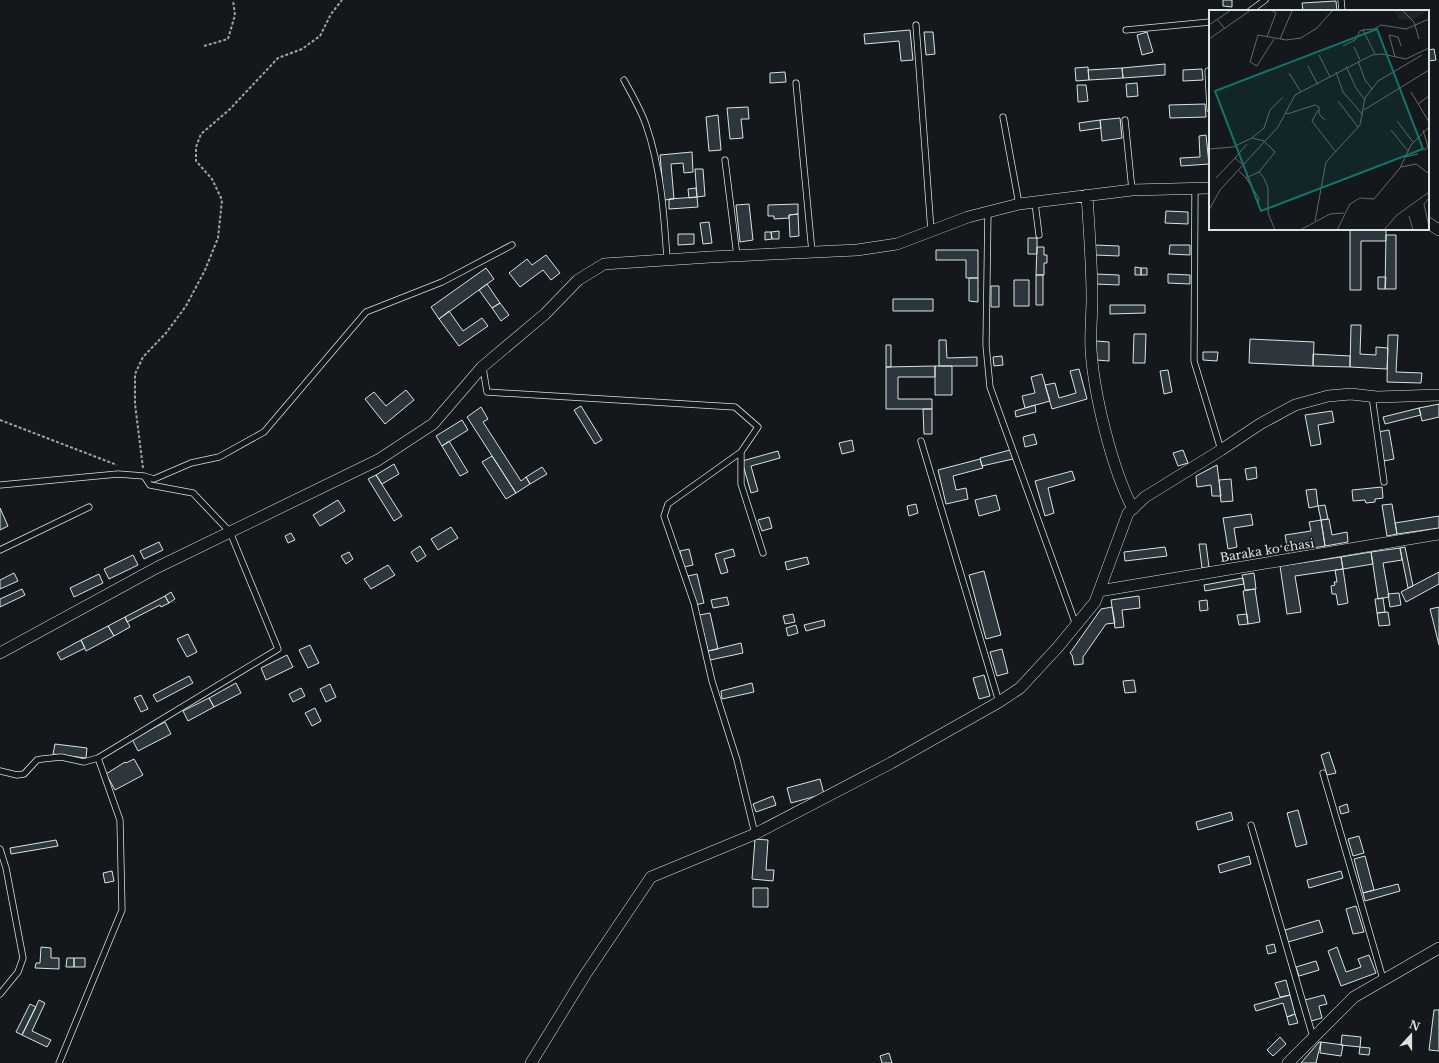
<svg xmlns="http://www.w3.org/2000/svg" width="1439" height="1063" viewBox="0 0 1439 1063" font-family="'Libre Baskerville',serif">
<rect width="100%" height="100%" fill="#14181c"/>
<path fill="#2c363c" stroke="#d8e6dc" d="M1223 0H1232V7L1223 6Z
M1336 1 1337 11H1303L1302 3Z
M910 30 913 60 901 61 899 41 865 44 864 34Z
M924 32H933L935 54 926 55Z
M1147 32 1153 52 1142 55 1137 35Z
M1434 49 1436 60 1428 61V50Z
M1165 64V75L1123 78 1122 68Z
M1088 67 1089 80 1076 81 1075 68Z
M1122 68 1123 78 1089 80 1088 70Z
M1202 69 1203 80 1183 81V70Z
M785 72 786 82 770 83V73Z
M1137 83 1138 96 1127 97 1126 84Z
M1077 85H1086L1088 101 1078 102Z
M1205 104 1206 117 1170 118 1169 105Z
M748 107 749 119H741L743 138 730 139 727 108Z
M718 115 721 150 709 151 706 117Z
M1120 118 1122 138 1102 141 1100 120Z
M1100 120 1101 128 1080 131 1079 123Z
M1206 135 1209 164 1181 166 1180 158 1200 157 1199 136Z
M692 152 693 172 684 173 683 163 671 164 674 199 664 200 660 155Z
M695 169H703L705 196 697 197Z
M696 188 697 197 689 198 688 189Z
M697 197 698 207 669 209V199Z
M749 204 753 240 740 242 736 205Z
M798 204V214L789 215V218L774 219V216H768V205Z
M1166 211 1188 212V224L1165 223Z
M798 214 799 236 790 237 789 215Z
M709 222 712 243 703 244 700 223Z
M1350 229H1386V241H1361V290H1350Z
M779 231V239H772L771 232Z
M765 232H771L772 239 765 240Z
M678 234H694V244L678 245Z
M1386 235H1396V289H1385Z
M1028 238H1037V254H1028Z
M1095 245 1119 246V256L1095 255Z
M1170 245H1190V255L1169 254Z
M1037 247H1044V255H1047V263H1044V275H1036Z
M936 250H978V278H966V260H936Z
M546 255 560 273 551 280 543 270 520 287 509 273 527 259 532 265Z
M1135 267 1141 268V275H1135Z
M486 268 494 279 439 319 431 307Z
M1141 268H1147V275H1141Z
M1095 274 1119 275V285L1095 284Z
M1168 274 1190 275V284L1168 283Z
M1036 275H1043V305H1036Z
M1378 277H1386L1385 289H1378Z
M969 278H978V302L969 301Z
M1014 280H1029V306H1014Z
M487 284 500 303 492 308 479 290Z
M991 286H999V307H991Z
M893 299H933V311H893Z
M500 303 509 315 501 321 492 308Z
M1110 305H1145V313L1110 314Z
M449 311 463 331 482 318 488 326 459 346 439 319Z
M1351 325H1361L1360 354 1376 355V347L1388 348 1387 369 1350 367Z
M1134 334H1146L1145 363H1133Z
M1388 335H1398L1396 372 1422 373 1421 383 1387 382Z
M1250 339 1314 342 1313 366 1249 363Z
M939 340H946L947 358 977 357V366H939Z
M1096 341 1109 342V361L1096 360Z
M886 345H891V367H886Z
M1203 352H1218L1217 361 1203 360Z
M1313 354 1350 356V367L1313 366Z
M1002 356 1003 365 994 366 993 357Z
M935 366H952V395H935Z
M935 366V377H898V399H932V409H886V367Z
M1079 369 1087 399 1052 409 1045 385 1055 383 1059 398 1076 393 1070 371Z
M1168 370 1172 392 1164 394 1160 371Z
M1042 374 1050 401 1025 408 1022 396 1035 393 1031 377Z
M406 390 414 400 385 424 365 399 374 392 386 406Z
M1439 404V417L1422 421 1419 408Z
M1035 405 1036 412 1016 417 1015 411Z
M581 406 602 440 595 444 574 410Z
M481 407 488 419 483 422 521 481 526 477 530 484 516 493 467 417Z
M1419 408 1421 415 1385 424 1383 417Z
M923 409H932V434H924Z
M1332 411 1334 422 1318 425 1321 444 1311 446 1305 415Z
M462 420 468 430 442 446 436 436Z
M1389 430 1394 459 1384 461 1378 432Z
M1034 434 1037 444 1025 447 1023 437Z
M852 440 854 451 842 454 839 443Z
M449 441 468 472 460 476 442 446Z
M1010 450 1013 459 982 466 980 458Z
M1183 450 1188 463 1178 466 1173 453Z
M778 451 780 458 751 466 758 491 751 493 742 461Z
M492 456 516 493 506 499 482 462Z
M980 459 983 468 953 476 956 490 966 488 968 499 946 504 938 470Z
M394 464 399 474 382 484 376 475Z
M1217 465 1221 496H1212L1211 485 1197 487 1196 476Z
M542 467 547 474 530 484 526 477Z
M1256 467 1257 478 1247 480 1245 469Z
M1072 471 1075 480 1048 488 1054 513 1045 516 1035 481Z
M376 475 402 516 394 521 368 479Z
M1231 479 1233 501 1221 502 1219 480Z
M1382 487 1383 498 1375 499V502L1366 503 1365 500 1353 501 1352 490Z
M1316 489 1318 506 1309 508 1306 490Z
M996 495 1000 510 979 516 975 500Z
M338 500 345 511 320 526 313 515Z
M916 504 918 513 909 516 907 506Z
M1392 504 1397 534 1387 536 1382 505Z
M1325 505 1328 519 1321 520 1318 506Z
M0 508 8 526 0 530Z
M1251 514 1253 525 1234 528 1237 547 1228 549 1223 518Z
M1439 516V528L1397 534 1395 523Z
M769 517 772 528 762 531 758 520Z
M1328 519H1329L1332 535 1347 532 1348 542 1325 546 1321 520Z
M1321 520 1325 546 1288 552 1285 535 1311 531 1309 522Z
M451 527 458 538 438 550 431 539Z
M291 533 295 540 288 543 285 536Z
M159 542 163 550 144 559 140 551Z
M1199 544H1206L1209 567 1202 568Z
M420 546 426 556 417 562 411 552Z
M1165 547 1167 556 1125 561 1124 552Z
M1405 547 1413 586 1408 588 1400 548Z
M1400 548 1402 560 1383 563 1389 597 1378 599 1371 552Z
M689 549 693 565 684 567 680 551Z
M733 549 735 556 724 559 728 572 721 574 715 554Z
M349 552 353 559 346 564 341 556Z
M1371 552 1373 564 1343 569 1341 557Z
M133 555 138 565 109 579 104 569Z
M807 557 809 564 787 570 785 562Z
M1341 557 1343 569 1295 576 1301 612 1287 614 1280 566Z
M388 565 395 575 371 589 364 579Z
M1343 569 1348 603 1338 605 1336 594H1332L1331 586 1335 585 1334 582H1337L1335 570Z
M984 571 1001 635 986 639 969 575Z
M1439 572V584L1406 602 1401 592Z
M14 573 18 581 0 589V580Z
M1254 573 1256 589 1245 590 1242 575Z
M99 574 103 583 74 597 70 588Z
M697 574 704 603 695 605 688 576Z
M1243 578 1244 584 1205 591 1204 585Z
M22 589 25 595 0 607V599Z
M1255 589 1260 622 1248 624 1243 591Z
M171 592 175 599 169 603 165 596Z
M1399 593 1401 605 1390 607 1388 594Z
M165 596 169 603 161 607 160 605 127 622 125 617Z
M1139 596 1140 608 1122 610 1124 627 1115 628 1111 600Z
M727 597 729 605 713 608 711 600Z
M1383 598 1385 612 1377 613 1375 599Z
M1207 600 1208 610 1200 611 1199 601Z
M1112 607 1115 623 1106 624 1083 657V664L1074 665 1072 655 1070 653 1101 609Z
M1439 607V645L1430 609Z
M1388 612 1390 625 1379 626 1377 613Z
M710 613 718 649 708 651 699 615Z
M793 614 795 622 785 624 783 616Z
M1247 614 1248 624 1239 625 1237 615Z
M125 617 130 627 114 636 108 626Z
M824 620 825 626 806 631 804 625Z
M796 625 798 633 788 636 786 628Z
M108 626 114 636 86 651 81 640Z
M188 634 197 652 187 657 177 639Z
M81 640 85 648 61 660 57 653Z
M741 643 743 653 710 660 708 651Z
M310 645 319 663 308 668 299 650Z
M1002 649 1008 673 997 676 990 652Z
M287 655 293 667 266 680 261 668Z
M984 675 990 696 979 699 973 678Z
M189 676 193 683 157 702 153 695Z
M1134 680 1136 692 1125 693 1123 681Z
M236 683 241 693 214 707 209 698Z
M752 683 754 692 722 699 721 691Z
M330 684 336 697 326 702 320 689Z
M301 688 305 696 293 702 289 694Z
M141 695 148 709 141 712 134 698Z
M209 698 214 707 188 721 183 711Z
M315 708 321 721 312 726 305 713Z
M165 722 171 734 138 751 132 739Z
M55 744 87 748 86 758 53 754Z
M1329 752 1336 773 1327 775 1321 755Z
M134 759 143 775 115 790 106 774 125 762 126 763Z
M820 779 824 794 791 803 787 788Z
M773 796 776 805 756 812 753 804Z
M1347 804 1349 812 1341 814 1339 807Z
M1298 810 1307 844 1296 847 1287 813Z
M1231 812 1233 820 1198 830 1196 822Z
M1359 836 1364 853 1353 856 1348 839Z
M755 839 768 840 766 870H774L773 881 752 879Z
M56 840 58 846 11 854 10 848Z
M1249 856 1251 864 1220 873 1218 865Z
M1365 856 1374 890 1363 893 1354 859Z
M112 871 114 881 105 883 103 873Z
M1341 871 1343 878 1309 888 1307 880Z
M1398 884 1400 891 1365 901 1363 893Z
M753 888H768V907H753Z
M1356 906 1364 932 1353 934 1346 909Z
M1319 920 1323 932 1288 942 1285 930Z
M1274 944 1276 952 1268 954 1266 946Z
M41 947 51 948V958H59V969L35 968 36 963H40Z
M1337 947 1346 972 1361 967 1358 959 1369 955 1376 973 1341 986 1328 951Z
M67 958H74V967H66Z
M74 958H85V967H74Z
M1316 961 1319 970 1299 976 1296 967Z
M1286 980 1290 995 1280 997 1275 983Z
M1290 995 1295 1014 1287 1017 1283 1003 1256 1011 1254 1005Z
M1324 995 1327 1004 1319 1006 1322 1018 1311 1021 1305 1000Z
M39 1000 45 1003 32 1031 51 1040 47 1047 22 1035Z
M30 1004 36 1007 22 1035 16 1032Z
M1434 1010H1439V1051L1429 1050Z
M1295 1014 1298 1023 1289 1025 1287 1017Z
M1342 1035 1361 1037 1360 1047 1341 1045Z
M1280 1037 1286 1044 1273 1056 1267 1050Z
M1319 1042H1321L1316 1063H1301Z
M1321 1042 1343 1045 1341 1056 1320 1053Z
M1360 1047 1370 1048 1369 1055 1359 1054Z
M889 1053 892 1063H882L880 1056Z"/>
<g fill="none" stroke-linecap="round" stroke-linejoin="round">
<g stroke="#d8e6dc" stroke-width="7">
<path id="lane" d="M1341 0 1342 11
M1250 11 1265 0
M916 25 931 231
M1126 30 1210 22
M1208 71 1210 109
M624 80C632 95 641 110 646 125 661 168 664 214 667 259
M796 83 812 252
M1003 117 1019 204
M1125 120 1132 190
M725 160 737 256
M1195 188 1194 361 1221 450
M1035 203 1039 235
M988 211 986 345 990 387 1076 625
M483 368 487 392 735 407 758 427 741 452V484L763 553
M1372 396 1384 482
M921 441 999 702
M741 452 668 504 664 516 694 603 712 681 737 760 755 834
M0 485 118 474 144 476
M0 550 89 507
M98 758 278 649 230 532 193 493 150 485 144 476 154 479 191 463 219 457 264 432 366 312 442 282 512 245
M0 771 17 775 24 774 37 760 42 759 61 757 84 762 98 758 120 820 122 910 59 1063
M1323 773 1383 979
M1251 825 1313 1037
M0 849 6 868 23 958 18 972 0 994"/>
</g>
<g stroke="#d8e6dc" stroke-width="12">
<path id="street" d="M1087 195C1089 229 1092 264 1092 298 1092 315 1090 333 1091 350 1094 395 1112 469 1133 509
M1428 223 1439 230
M1099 591 1439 534
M0 653 156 568 378 460 433 424 482 367 545 314 578 280 604 264 710 257 857 250 897 244 968 217 1019 204 1132 190 1210 188
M531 1063 585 975 651 877 755 834 891 763 999 702 1020 688 1058 647 1095 602 1128 513 1145 497 1221 450 1260 424 1295 405 1328 396 1351 394 1377 397 1439 395
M1288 1063 1354 997 1439 948"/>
</g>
<path stroke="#9da8a2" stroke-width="2" stroke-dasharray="3 2" stroke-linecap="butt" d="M204 46 228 39 235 15 233 0
M0 420 117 465
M143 468 135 404V374L143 357 166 333 186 306 205 270 218 238 222 200 212 179 196 161V147L201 134 230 109 278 58 302 49 320 36 331 14 342 0"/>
<use href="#lane" stroke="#14181c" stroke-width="5.5"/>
<use href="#street" stroke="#14181c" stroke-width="11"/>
</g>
<g text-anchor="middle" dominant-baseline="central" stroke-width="3" stroke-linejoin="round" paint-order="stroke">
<g font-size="12" fill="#d8e6dc" stroke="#14181c">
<text transform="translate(1267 550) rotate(-9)">Baraka koʻchasi</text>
</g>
</g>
<g transform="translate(1209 10)">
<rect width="220" height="220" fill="#14181c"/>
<path d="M185 0H219V1L203 10 190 9Z" fill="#202428"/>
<path fill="none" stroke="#626a69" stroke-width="1" d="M193 0 205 12 210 29M8 9 16 19M0 15 22 0M153 20 165 19 172 15 197 19 220 9M58 27 67 3 62 0M0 29 42 0M65 29 48 56 41 52 49 25 77 30 92 28 108 18 124 0M71 29 83 1M134 36 146 30 151 21 154 20 166 44M145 37 151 50M110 45 121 67M186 47 180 25 189 27 192 36M149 51 156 70 163 79M99 56 109 75M137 56 147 78 156 90M127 62 134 82 154 105M80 63 92 82M202 82 220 112M129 91 149 117M209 94 220 86M109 100 103 111 127 142M155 100 220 60M76 102 78 104 106 95 110 97V104L116 110M188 111 204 132M182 120 199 141M214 120 219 137 215 140M0 139 24 137 43 128M196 147 209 144M26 148 38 134M192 157 207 154 219 163M30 161 37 168 50 162 55 168 59 178V203L66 220M50 162 66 142 55 131 43 128 55 118 61 100 74 87M7 168 26 148 34 155M37 168 50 188 49 194M220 188 215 194 220 217M0 200 11 180 69 117 86 85 163 45 173 44 197 49 220 38M200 206 204 220M106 211 117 152 151 115 156 88 169 71 213 45M91 220 121 204 135 203M128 220 141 194 151 188 165 189 191 158 202 135 220 117M175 220 188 205 220 182"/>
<path fill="#0f766e" fill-opacity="0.15" stroke="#0f766e" stroke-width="2" d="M168 19 214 139 52 201 6 81Z"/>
<rect width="220" height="220" fill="none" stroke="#d8e6dc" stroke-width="2"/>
</g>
<g transform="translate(1411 1035) rotate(21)" stroke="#14181c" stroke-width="3" paint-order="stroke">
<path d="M0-3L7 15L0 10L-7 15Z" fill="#d8e6dc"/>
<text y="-6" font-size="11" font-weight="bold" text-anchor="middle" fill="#d8e6dc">N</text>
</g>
</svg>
